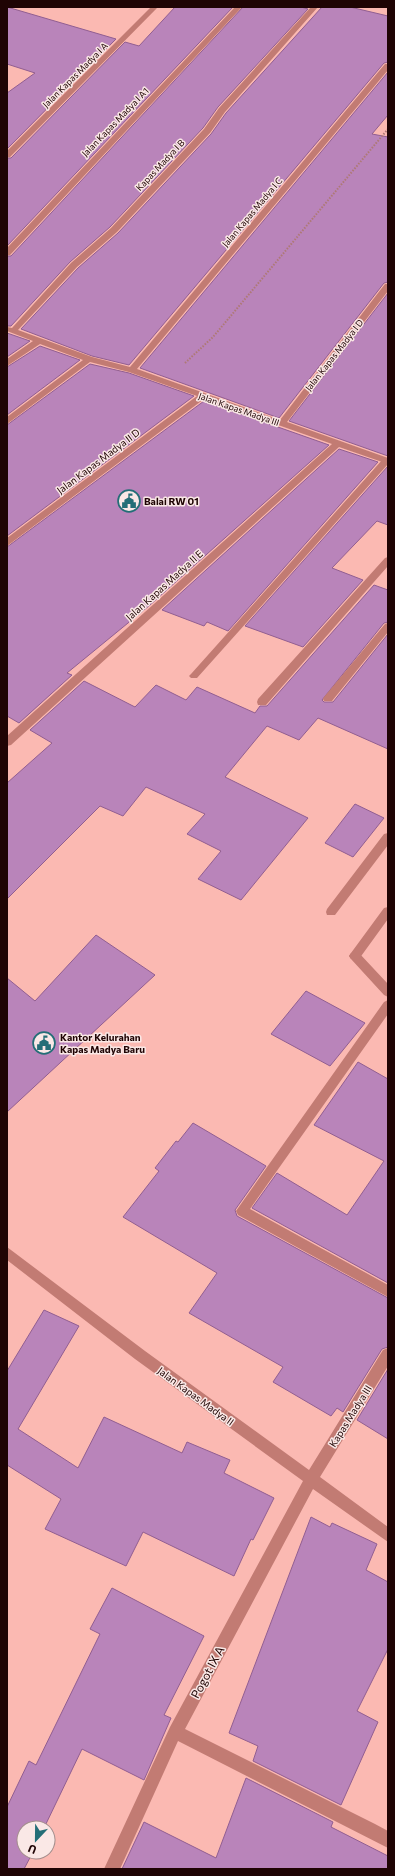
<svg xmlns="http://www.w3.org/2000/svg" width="395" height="1876" viewBox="0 0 395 1876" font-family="Commissioner,sans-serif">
<rect width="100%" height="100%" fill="#fbb9b2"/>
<path fill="#b984ba" stroke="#915e91" d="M7 7 116 39 7 149V93L35 73 7 64Z
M175 7H233L7 246V158H11L125 42 139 46Z
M243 7H301L308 9 218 107 203 128 110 227 70 262 11 326H7V256H11Z
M322 7H350L388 16V62L384 63 129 365 92 356 21 329 78 268 118 233 211 134 226 113Z
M388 72V115L372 134 388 137V282L384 283 279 418 140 368Z
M388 293V456L289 421Z
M7 333 30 341 7 357Z
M40 346 80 360 7 415V367Z
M90 364 129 373 194 396 7 536V425Z
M204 401 329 445 150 605 67 673 72 675 19 723 7 716V547Z
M339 449 378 462 228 631 207 622 204 626 162 610Z
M388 466V525L377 521 332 568 363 580 303 647 245 626Z
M374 585 388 590V622L384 623 322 700 324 702H333L388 634V749L318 718 299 740 267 726 225 777 308 818 241 900 198 879 221 851 187 834 205 814 146 787 123 816 100 806 7 899V783L52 743 30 730 84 681 135 707 156 685 186 700 197 687 255 713 260 706H267Z
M355 804 384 818 353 857 325 843Z
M96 935 155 975 7 1112V978L35 1001Z
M306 991 365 1023 330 1066 271 1034Z
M358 1062 388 1079V1283L252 1208 277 1173 347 1215 384 1161 314 1125Z
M193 1123 266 1166 235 1210 237 1216 388 1298V1347L382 1349 343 1412 337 1408 331 1416 273 1382 283 1367 189 1313 217 1273 123 1217 159 1171 155 1168 176 1141 178 1142Z
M44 1310 79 1326 18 1429 78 1468 104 1417 182 1453 187 1442 230 1460 224 1473 274 1498 253 1540 251 1539 234 1576 143 1532 126 1566 45 1529 61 1499 7 1465V1371Z
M388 1369V1439L357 1420Z
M311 1517 330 1527 332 1523 377 1544 366 1570 388 1582V1649L357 1711 378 1722 341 1805 253 1761 258 1746 229 1733Z
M112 1588 204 1636 164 1715 171 1718 144 1780 82 1749 44 1828H24V1852H33L24 1869H7V1807L29 1761 36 1765 100 1634 90 1629Z
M246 1778 333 1822 331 1827 388 1856V1869H122L144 1822 216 1858Z"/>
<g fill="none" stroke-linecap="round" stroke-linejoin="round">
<path stroke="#ae7975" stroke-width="2" stroke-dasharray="1.5 1.5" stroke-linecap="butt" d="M185 363 213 337 388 129"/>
<path fill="#c27b73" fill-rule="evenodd" d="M383 459H388V464L197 678H191L189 676 191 674Z
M388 557V566L266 705H258L257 702 258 699 385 558Z
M388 623V632L332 701H324L323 699 324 697 385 624Z
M355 952 359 953 388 984V997L384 995 351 959 349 956 351 953Z
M388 1000V1014L250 1209 388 1285V1297L238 1215 236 1211 384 1002Z"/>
<path fill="#c27b73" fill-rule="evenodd" d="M151 7H158L10 157H7V151Z
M235 7H242L10 255H7V248Z
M311 7H318L225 112 210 133 117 232 77 267 18 330 92 357 130 367 385 64H388V70L137 369 280 420 385 284H388V291L287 422 388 458V464L339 447 11 745 7 746V736L332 444 204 399 7 546V538L197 396 129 372 90 362 7 424V417L83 360 40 344 7 366V359L33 341 7 331V327L12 328 71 263 111 228 204 129 219 108Z
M388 833V845L335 915H327L326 912 327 909 384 834Z
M388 907V919L359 959H351L349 956 351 953 384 908Z
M7 1247 145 1351 309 1470 383 1350 388 1348V1366L320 1477 388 1527V1542L313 1489 185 1729 375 1824 388 1831V1848L178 1741 120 1869H104L170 1727 303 1481 135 1359 7 1260Z"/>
</g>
<defs>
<g id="civic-ring" transform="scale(1.15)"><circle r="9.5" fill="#fae8e6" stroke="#246e77" stroke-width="1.5"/><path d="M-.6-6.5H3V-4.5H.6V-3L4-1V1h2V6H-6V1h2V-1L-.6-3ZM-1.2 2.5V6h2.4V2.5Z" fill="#246e77"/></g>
</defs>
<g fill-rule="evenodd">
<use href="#civic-ring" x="129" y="501"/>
<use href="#civic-ring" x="44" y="1043"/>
</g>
<g text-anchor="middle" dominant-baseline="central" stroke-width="3" stroke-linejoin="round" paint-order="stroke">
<g font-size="9" fill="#1f0404" stroke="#fae8e6">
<text transform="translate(75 75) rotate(-45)">Jalan Kapas Madya I A</text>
<text transform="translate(115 122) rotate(-46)">Jalan Kapas Madya I A1</text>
<text transform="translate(160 165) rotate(-47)">Kapas Madya I B</text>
<text transform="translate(252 212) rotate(-50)">Jalan Kapas Madya I C</text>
<text transform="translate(334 355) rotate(-52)">Jalan Kapas Madya I D</text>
<text transform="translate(239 409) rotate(19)">Jalan Kapas Madya III</text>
</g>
<g font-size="10" fill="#1f0404" stroke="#fae8e6">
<text transform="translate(98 461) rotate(-37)">Jalan Kapas Madya II D</text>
<text transform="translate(164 585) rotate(-42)">Jalan Kapas Madya II E</text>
<text transform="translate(196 1396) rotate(36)">Jalan Kapas Madya II</text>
<text transform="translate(350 1416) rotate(-58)">Kapas Madya III</text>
</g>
<g font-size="10" font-weight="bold" fill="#1f0404" stroke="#fae8e6" text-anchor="start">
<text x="144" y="501">Balai RW 01</text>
<text x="60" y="1037">Kantor Kelurahan<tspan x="60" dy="12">Kapas Madya Baru</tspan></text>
</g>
<g font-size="12" fill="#1f0404" stroke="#fae8e6">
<text transform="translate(207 1672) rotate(-62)">Pogot IX A</text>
</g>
</g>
<rect width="395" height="1876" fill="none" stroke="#1f0404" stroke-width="16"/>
<g transform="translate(36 1840) rotate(202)"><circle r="19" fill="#fae8e6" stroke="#a28d8c"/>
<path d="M0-3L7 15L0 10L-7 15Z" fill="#246e77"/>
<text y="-6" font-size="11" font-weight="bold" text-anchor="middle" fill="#1f0404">U</text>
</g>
</svg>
